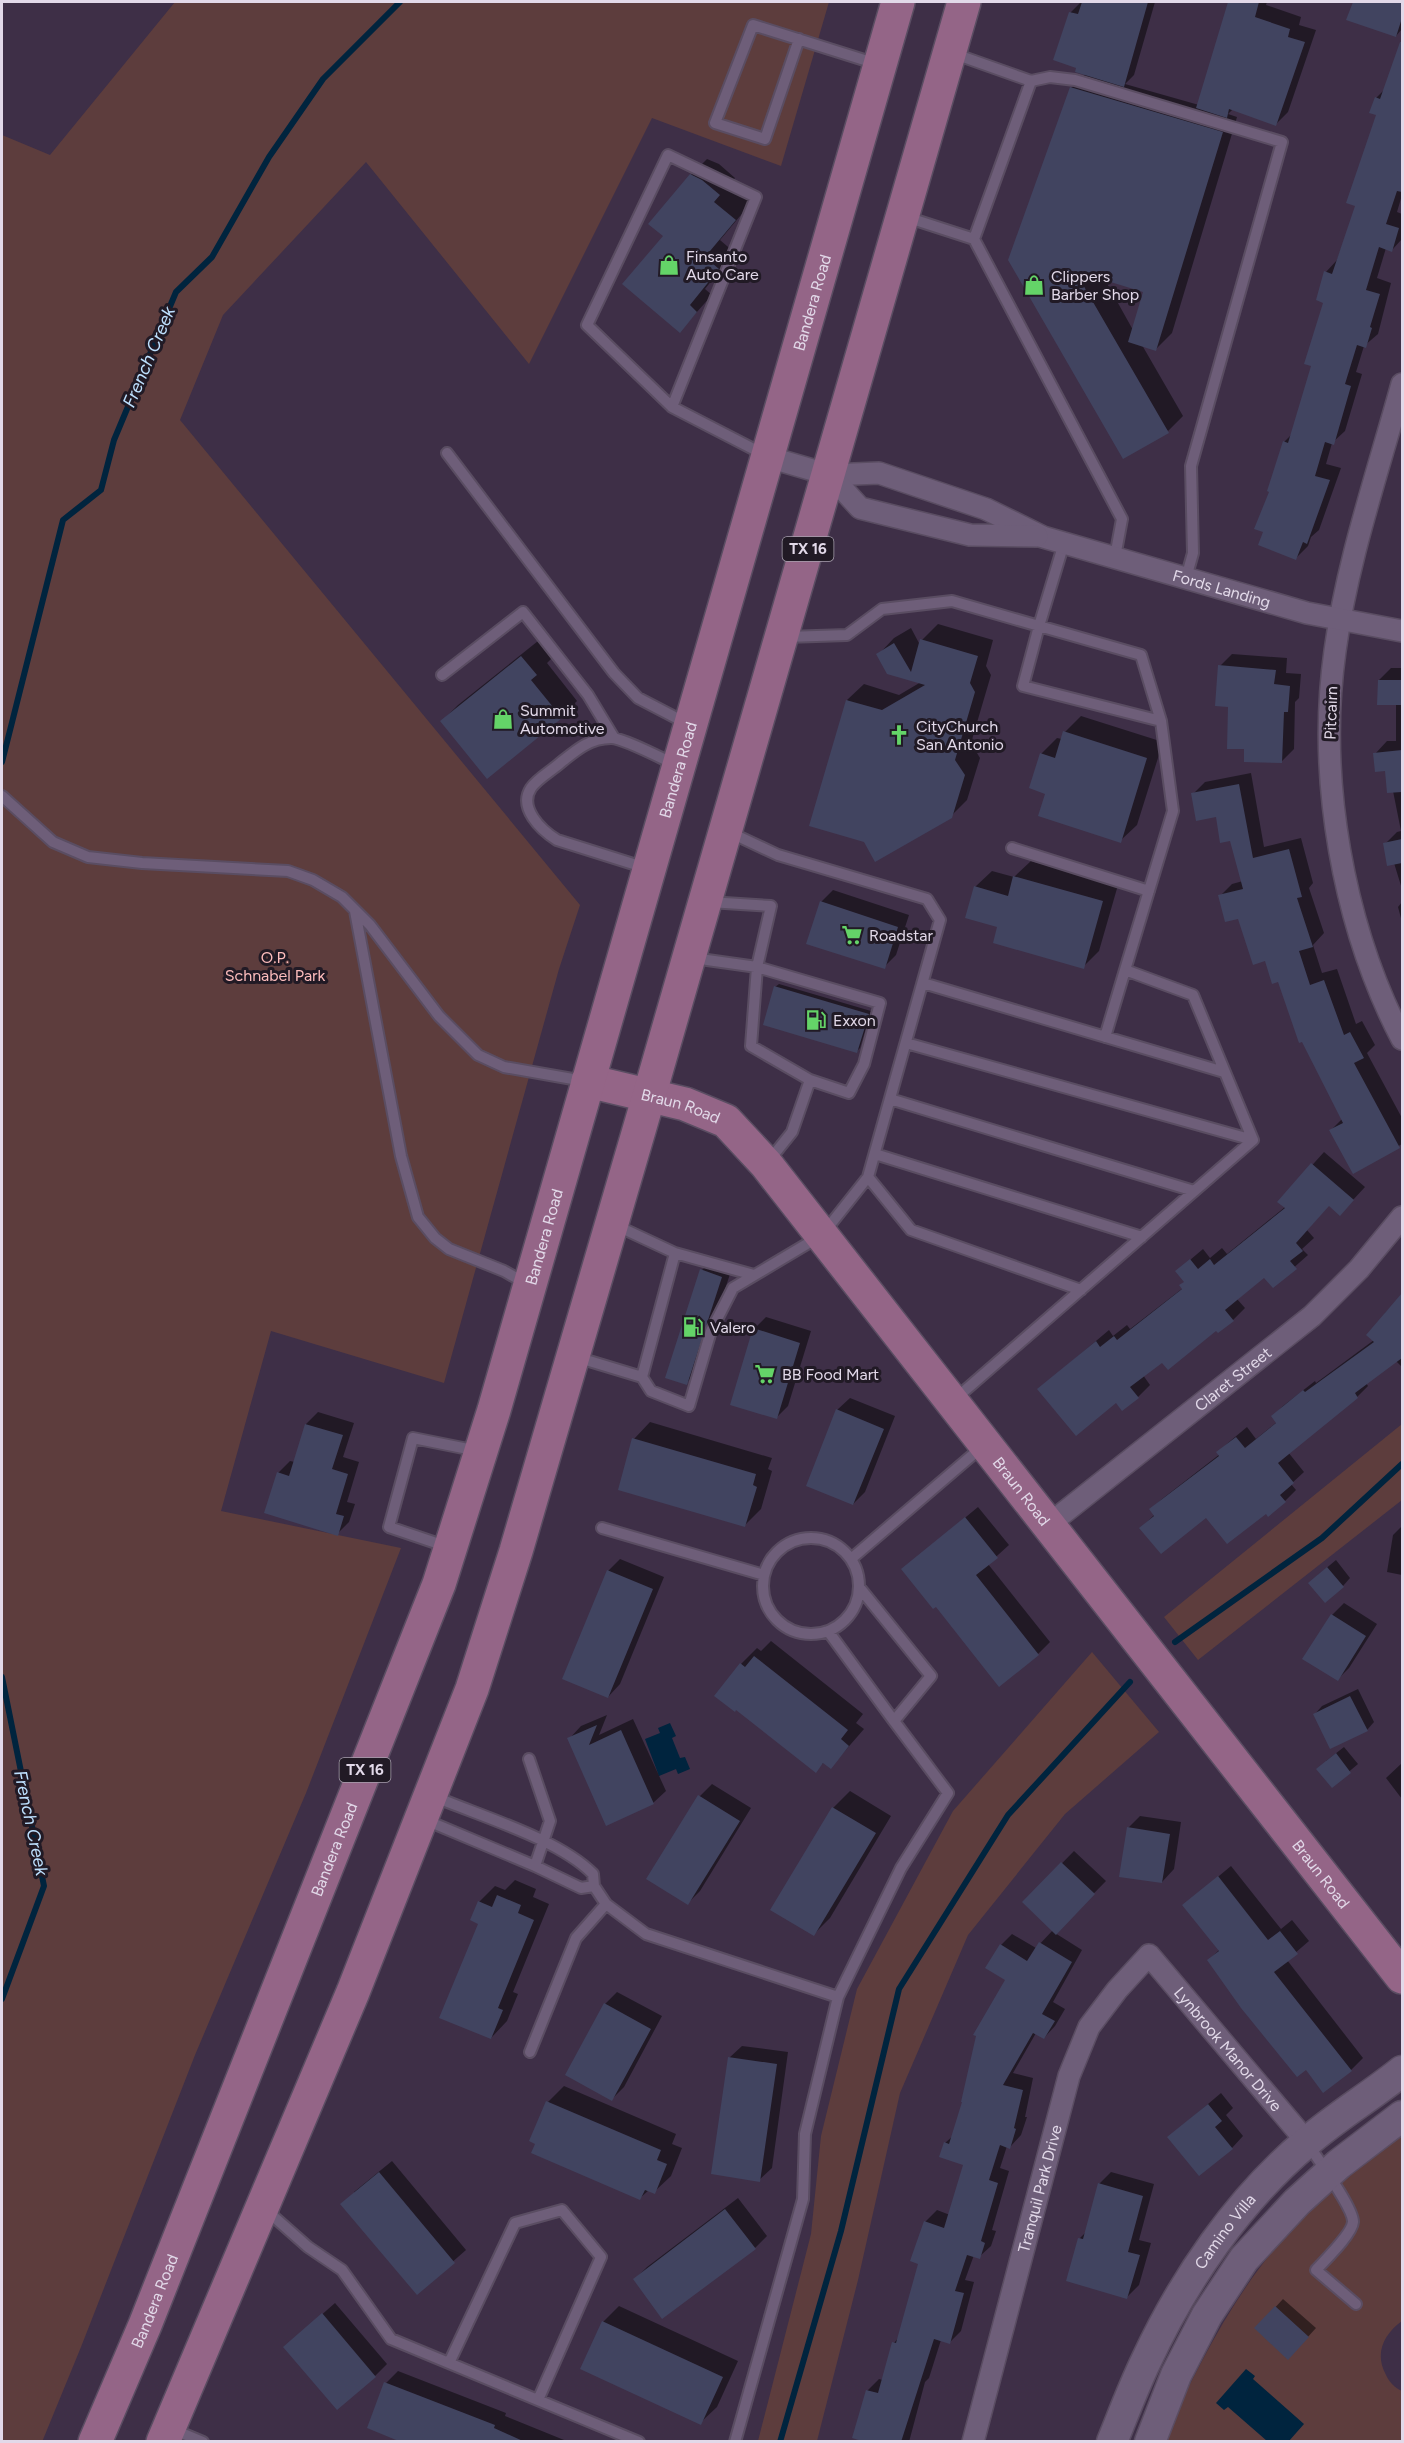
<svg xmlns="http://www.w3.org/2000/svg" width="1404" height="2443" viewBox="0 0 1404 2443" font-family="Figtree,sans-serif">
<rect width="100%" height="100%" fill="#3e2f47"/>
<path fill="#5d3d3d" d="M175 2H829L781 166 652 118 529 364 366 162 223 315 180 420 580 905 559 969 444 1383 271 1331 221 1511 401 1548 306 1793 195 2055 81 2347 42 2442 2 2441V135L50 155Z
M1402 1424V1500L1198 1660 1164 1617Z
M1092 1652 1159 1732 1065 1814 968 1935 900 2093 858 2280 817 2441H758L811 2234 821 2136 857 1989 953 1811Z
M1402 2133V2321C1384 2334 1374 2353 1386 2375 1389 2382 1395 2388 1402 2391V2441L1178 2442 1163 2439C1197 2369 1231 2298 1283 2239 1318 2200 1362 2166 1402 2133Z"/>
<path fill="#00243e" d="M670 1723 676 1736 672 1738 680 1758 685 1757 690 1769 678 1774 676 1769 659 1776 645 1739 660 1733 658 1728Z
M1246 2369 1255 2376 1253 2379 1304 2424 1289 2441H1267L1228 2407 1224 2410 1216 2403Z"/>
<path fill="#0007" fill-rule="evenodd" d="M1081 2H1155L1134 75 1125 84 1199 105 1230 2H1267L1266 5 1301 17 1299 25 1316 30 1288 112 1276 124 1233 109 1228 114 1237 117 1172 333 1156 349 1142 345 1183 416 1168 431 1009 260 1071 88 1085 74 1078 68 1054 59 1071 12ZM1104 278 1145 291 1133 330Z
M1354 2H1402V29L1396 36 1348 19Z
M1402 55V195L1397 212 1402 214V239L1392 250 1386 248 1377 278 1391 283 1378 334 1364 346 1356 372 1362 374 1345 431 1332 443 1326 464 1341 468 1319 530 1311 537 1308 546 1296 558 1265 531 1271 491 1284 442 1293 433 1313 365 1325 302 1326 272 1337 260 1357 205 1378 114 1376 98 1385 89 1394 64Z
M707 159 719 164 735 178 729 185 751 203 720 240 734 252 705 289 712 295 680 331 665 236 691 175Z
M938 624 993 640 986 666 991 675 971 743 980 758 967 800 951 816 847 700 864 684 899 695 921 682 878 655 894 638 911 628 920 645 922 640Z
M538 641 552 658 547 663 577 701 561 717 442 721 458 705Z
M1232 654 1287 658 1286 673 1301 674 1299 698 1295 702 1294 749 1282 761 1246 748 1230 705 1220 666Z
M1391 668H1402V889L1394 863 1385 844 1397 832 1401 831 1393 791 1386 770 1375 754 1387 741H1396V704L1379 680Z
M1081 716 1163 742 1137 825 1120 841 1047 793 1041 754 1057 738 1062 739 1065 732Z
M1251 773 1264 847 1301 838 1313 883 1309 888 1324 933 1313 945 1322 973 1337 969 1356 1024 1362 1021 1375 1045 1367 1053 1402 1118V1144L1353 1172 1331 1130 1342 1119 1279 980 1239 917 1220 896 1232 884 1243 881 1231 839 1217 815 1193 794 1205 782Z
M1031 861 1118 885 1099 951 1083 967 999 926 975 887 992 871 1014 877Z
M833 890 909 915 896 955 884 967 821 902Z
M1402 902V922L1398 907Z
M779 984 871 1011 860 1048 857 1051 775 987Z
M1324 1152 1365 1187 1340 1214 1329 1205 1307 1230 1314 1238 1302 1249 1308 1255 1273 1286 1265 1276 1237 1299 1245 1308 1233 1320 1162 1361 1143 1375 1150 1385 1138 1397 1116 1401 1039 1389 1109 1330 1113 1336 1127 1325 1130 1329 1183 1288 1185 1281 1177 1271 1203 1249 1210 1258 1222 1248 1227 1254 1285 1207 1279 1202Z
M714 1258 733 1265 698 1371 686 1383 702 1270Z
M1402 1295V1367L1396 1361 1366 1383 1368 1386 1357 1397 1288 1452 1304 1472 1291 1484 1296 1490 1285 1501 1268 1514 1266 1512 1206 1516 1141 1528 1155 1514 1151 1509 1162 1499 1220 1454 1218 1452 1229 1442 1247 1427 1256 1439 1277 1422 1273 1416 1283 1406 1315 1381 1316 1383 1374 1340 1385 1313Z
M766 1317 811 1331 788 1406 776 1418 754 1329Z
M850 1398 895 1416 865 1492 853 1504 837 1410Z
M318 1412 354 1423 343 1457 359 1462 347 1502 355 1504 349 1522 337 1534 278 1473 290 1461 295 1462 306 1424Z
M650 1422 772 1458 768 1469 772 1471 761 1509 745 1525 634 1439Z
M978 1507 1009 1545 988 1564 1050 1642 1038 1654 936 1605 903 1569Z
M1402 1526V1575L1387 1572 1393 1535Z
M620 1559 664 1577 620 1684 608 1697V1571Z
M1336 1560 1350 1578 1343 1586 1318 1575Z
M1344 1603 1377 1624 1349 1668 1337 1680 1332 1615Z
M771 1641 863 1714 856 1723 864 1729 831 1767 824 1762 816 1771 741 1664 757 1648 761 1651Z
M1358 1689 1374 1722 1367 1730 1315 1714 1322 1706Z
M607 1715 599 1735 633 1719 666 1791 653 1803 569 1739 581 1726Z
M1344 1747 1358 1764 1332 1786 1326 1761Z
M1402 1763V1799L1386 1778Z
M712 1784 751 1808 700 1891 688 1903 648 1879 700 1796Z
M850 1791 891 1816 830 1918 814 1934 772 1910 833 1808Z
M1140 1816 1181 1822 1174 1869 1162 1882 1128 1828Z
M1074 1851 1106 1881 1055 1933 1082 1950 1053 2002 1065 2009 1055 2026 1044 2038 1036 2033 1013 2073 1033 2078 1025 2117H1027L1021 2135 1010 2147 1007 2146 1000 2168 1009 2171 992 2230 996 2231 991 2246 979 2257 974 2255 965 2280 974 2282 961 2331 950 2342 941 2340 929 2378 925 2382 909 2442H870L867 2391 879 2379 883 2380 894 2343 899 2337 919 2263 925 2222 937 2210 950 2215 965 2164 945 2143 954 2135 1007 1979 1001 1945 1012 1934 1036 1948 1053 1930 1024 1902Z
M1231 1866 1281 1929 1292 1920 1309 1941 1287 1960 1363 2058 1351 2070 1307 2068 1209 1960 1220 1949 1184 1905Z
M515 1880 536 1889 533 1897 549 1904 513 1992 518 1994 507 2021 491 2038 479 1902 495 1886 505 1890Z
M617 1992 662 2016 624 2087 612 2099 605 2004Z
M742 2046 788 2052 772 2168 759 2180 729 2058Z
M564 2086 676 2134 672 2144 682 2148 671 2176 654 2192 649 2190 640 2198 548 2102Z
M1221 2093 1233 2108 1226 2115 1243 2136 1232 2148 1169 2137Z
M392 2161 466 2250 417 2293 354 2192Z
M1111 2172 1154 2184 1139 2240 1151 2243 1139 2285 1127 2297 1080 2238 1086 2232 1099 2184Z
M738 2198 767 2236 755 2248 635 2279 647 2267Z
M1283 2299 1316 2328 1296 2350 1256 2328Z
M335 2303 387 2364 375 2376 285 2347Z
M619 2306 738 2361 717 2407 700 2423 603 2322Z
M398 2371 506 2413 505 2416 569 2442H405L386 2383Z"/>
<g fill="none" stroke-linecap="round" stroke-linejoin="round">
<path stroke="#00243e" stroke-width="6" d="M2 762 63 520 101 490 114 440 176 292 212 257 269 157 323 79 400 2
M1175 1642 1322 1538 1402 1464
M2 1677 44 1886 2 1999
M780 2442 841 2231 899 1989 1008 1815 1130 1682"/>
</g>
<path fill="#414460" d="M1082 2H1148L1124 87 1075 72 1076 68 1053 60 1069 12 1078 14Z
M1228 2H1259L1255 17 1290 29 1288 37 1305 42 1276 126 1229 109 1227 118 1196 108Z
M1353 2H1402V18L1396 37 1346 20Z
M1400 42H1402V192L1397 191 1386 224 1399 228 1392 252 1379 247 1366 290 1380 294 1370 327 1372 328 1366 348 1357 345 1345 384 1351 386 1334 445 1325 442 1315 476 1330 480 1307 544 1303 542 1296 560 1258 545 1263 532 1254 529 1269 492 1267 491 1283 441 1288 443 1311 366 1304 364 1323 303 1316 300 1324 271 1332 274 1355 206 1346 203 1376 115 1369 113 1375 97 1380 99Z
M1070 87 1223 132 1156 351 1128 342 1143 292 1075 271 1169 433 1123 459 1008 260Z
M690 174 702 180 720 195 714 202 736 220 705 257 719 269 690 305 697 312 680 333 622 284 663 236 648 224Z
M920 639 978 656 970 683 975 692 955 760 965 775 952 818 875 862 864 842 809 826 846 700 882 710 925 685 887 674 876 654 894 643 911 672Z
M521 656 537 675 531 680 562 718 487 779 440 721Z
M1218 665 1276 670 1274 684 1290 686 1288 712H1284L1282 763 1244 762V749H1227L1228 707 1215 706Z
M1378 680H1402V705H1377Z
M1063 731 1147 758 1121 843 1038 816 1045 794 1029 788 1040 753 1055 758Z
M1402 750V792L1387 793 1385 771 1375 772 1373 753Z
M1239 784 1253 858 1289 849 1302 897 1297 898 1313 947 1299 951 1310 985 1324 980 1344 1035 1350 1032 1364 1058 1354 1063 1400 1148 1353 1174 1329 1130 1343 1123 1302 1042 1299 1043 1278 982 1272 984 1265 961 1253 965 1238 919 1225 922 1218 895 1243 889 1230 841 1220 843 1216 817 1196 821 1191 793Z
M1402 839V863L1387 866 1383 843Z
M1013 876 1103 901 1084 969 993 943 997 927 965 918 974 886 1008 896Z
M820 901 898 927 885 969 806 944Z
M774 986 869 1014 857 1053 763 1025Z
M1311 1163 1354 1200 1340 1216 1329 1206 1296 1243 1303 1251 1290 1261 1297 1269 1273 1288 1264 1278 1225 1310 1234 1321 1218 1333 1216 1331 1168 1370 1162 1363 1130 1387 1139 1398 1122 1411 1116 1403 1076 1436 1037 1389 1096 1341 1100 1347 1114 1336 1117 1340 1182 1289 1179 1285 1184 1282 1175 1271 1190 1259 1198 1269 1210 1259 1214 1265 1285 1208 1277 1202Z
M700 1269 722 1277 687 1385 665 1378Z
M1402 1293V1358L1355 1393 1358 1398 1278 1463 1294 1483 1280 1495 1286 1502 1268 1517 1266 1514 1227 1544 1206 1518 1161 1554 1139 1528 1154 1516 1149 1509 1219 1456 1216 1452 1236 1437 1245 1448 1276 1423 1271 1416 1303 1390 1305 1392 1374 1342 1366 1335Z
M753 1328 800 1343 777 1419 730 1405Z
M836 1409 884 1429 853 1505 806 1486Z
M305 1424 343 1435 332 1469 348 1474 336 1514 344 1516 338 1536 264 1513 277 1472 289 1476Z
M632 1438 756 1474 753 1485 757 1487 745 1527 618 1490Z
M965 1517 998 1558 976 1575 1039 1655 999 1687 936 1607 933 1609 901 1569Z
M1327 1567 1344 1587 1325 1603 1308 1583Z
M607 1570 653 1589 608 1698 562 1679Z
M1331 1614 1366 1636 1338 1681 1302 1659Z
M754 1656 848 1730 841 1739 849 1746 831 1769 823 1763 816 1773 736 1710 735 1712 714 1696 740 1663 745 1667Z
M1350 1696 1368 1731 1330 1749 1313 1714Z
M597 1725 589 1745 621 1730 654 1804 606 1826 567 1738Z
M1336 1753 1351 1773 1332 1788 1316 1769Z
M698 1795 740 1821 688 1905 646 1879Z
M832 1807 876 1833 814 1936 770 1910Z
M1127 1827 1170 1834 1162 1883 1119 1877Z
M1061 1862 1095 1894 1056 1935 1022 1902Z
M1218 1876 1268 1940 1280 1931 1298 1954 1274 1972 1352 2071 1323 2093 1306 2070 1297 2077 1241 2008 1207 1960 1219 1951 1182 1905Z
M497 1895 521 1905 518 1913 534 1920 498 2008 503 2010 491 2039 439 2018 478 1924 470 1920 478 1901 492 1907Z
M1039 1942 1072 1962 1042 2014 1055 2021 1044 2039 1033 2033 1003 2085 1023 2090 1014 2128 1016 2129 1010 2149 1000 2145 989 2180 998 2183 981 2241 985 2243 980 2259 967 2255 955 2291 964 2293 950 2344 934 2339 901 2442H865L852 2438 866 2390 878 2393 892 2342 896 2343 918 2264 910 2261 924 2221 944 2228 963 2165 939 2157 944 2142 949 2144 962 2102H961L976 2036 973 2035 1005 1980 985 1968 1000 1944 1027 1961Z
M604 2003 651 2029 612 2101 565 2075Z
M728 2057 777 2064 760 2182 711 2174Z
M546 2101 661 2150 657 2160 667 2164 655 2194 645 2190 640 2200 531 2153 535 2144 529 2141Z
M1208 2104 1222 2121 1215 2127 1233 2149 1199 2176 1167 2137Z
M379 2172 455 2263 417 2295 340 2204Z
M1098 2183 1143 2196 1128 2252 1140 2255 1127 2299 1066 2281 1078 2238 1083 2239Z
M725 2209 756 2249 662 2319 633 2279Z
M1275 2306 1309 2337 1288 2360 1254 2328Z
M322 2313 376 2377 337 2410 283 2347Z
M602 2321 723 2377 701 2425 580 2369Z
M384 2382 495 2425 494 2428 525 2442H401L367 2428Z"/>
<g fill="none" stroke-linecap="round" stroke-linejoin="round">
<g stroke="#5a4d62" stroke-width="14">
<path id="lane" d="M799 39 765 139 715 123 753 25 877 64
M952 53 1031 81 974 239
M1031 81 1050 77 1075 80 1282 142 1191 466 1193 553 1186 578
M906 217 974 239 1122 519 1115 557
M672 407 587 325 668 155 756 197 672 407 765 455
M447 453 614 673 638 698 688 724
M786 637 847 635 882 609 952 601 1039 626 1023 686 1161 721
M442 675 523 612 588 695 614 738
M2 796 53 842 88 857 142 863 288 871 313 880 342 897 370 925 439 1016 478 1055 504 1067 584 1081
M1012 848 1149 891
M646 868 557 840C541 830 518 808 531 788 537 779 551 771 559 764 575 751 589 738 611 738 623 738 661 758 674 764
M709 902 771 906 757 967 880 1003 864 1064 849 1093 810 1080
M355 911 401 1156 418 1217 435 1238 449 1249 504 1271 527 1284
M693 958 757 967 751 1046 810 1080 792 1132 768 1162
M923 983 1224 1072
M1105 1037 1125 970
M906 1043 1253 1140
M890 1099 1194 1191
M875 1154 1142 1237
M868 1177 911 1230 1081 1290
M675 1253 754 1275
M576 1357 642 1377 675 1253 615 1225
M642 1377 651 1391 689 1406 711 1331 733 1288 822 1235 868 1177 940 920 927 899 778 855 729 832
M954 1400 1253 1140 1193 995 1125 970 1173 811 1161 721 1141 655 1039 626 1064 543
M602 1528 764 1575
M763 1586a48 48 0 1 1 96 0a48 48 0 1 1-96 0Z
M448 1547 389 1527 413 1438 478 1451
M851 1559 983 1446
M828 1631 894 1721
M529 1759 550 1821 535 1866
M433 1796C480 1816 559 1839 593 1874L594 1886 606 1904 646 1934 838 1997 805 2134 803 2199 735 2442
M423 1819 535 1866 581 1888 594 1886
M838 1997 901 1868 948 1793 894 1721 931 1676 859 1587
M530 2052 576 1938 606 1904
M1308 2144C1317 2158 1354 2209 1353 2222 1352 2234 1325 2260 1316 2270L1356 2304
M265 2209 308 2247 342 2270 391 2339 639 2442
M449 2363 515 2223 562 2210 601 2257 538 2400
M172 2429 203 2442"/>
</g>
<g stroke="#5a4d62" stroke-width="24">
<g id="street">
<path d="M1402 384C1378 472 1347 561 1335 651 1317 778 1343 926 1402 1039"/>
<path id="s1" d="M768 457 830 475 879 473 986 509 1043 537 1307 613 1402 631"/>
<path d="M830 475 860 508 970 535 1037 536"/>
<path id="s2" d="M1047 1526 1312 1316 1359 1269 1402 1217"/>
<path id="s3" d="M973 2442 1069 2076 1089 2027 1117 1990 1149 1955 1307 2142"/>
</g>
</g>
<g stroke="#5a4d62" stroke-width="33">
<g id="secondary">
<path id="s4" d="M1112 2442C1123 2415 1133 2388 1146 2361 1183 2281 1238 2200 1307 2142 1337 2116 1371 2096 1402 2071"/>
<path d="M1150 2442 1176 2375 1207 2315 1244 2259 1297 2202 1339 2164 1402 2116"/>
</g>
</g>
<g stroke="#5a4d62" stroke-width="36">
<g id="primary">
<path id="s5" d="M588 1081 685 1104 726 1121 766 1164 1402 1977"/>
<path id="s6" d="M95 2442 145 2325 439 1584 494 1410 898 2"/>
<path d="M163 2442 353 1992 472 1689 516 1551 649 1096 964 2"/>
</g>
</g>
<use href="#lane" stroke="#6e5e79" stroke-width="10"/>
<use href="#street" stroke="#6e5e79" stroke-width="21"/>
<use href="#secondary" stroke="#6e5e79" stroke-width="30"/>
<use href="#primary" stroke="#946587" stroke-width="33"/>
</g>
<defs>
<g id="shop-bare" transform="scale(1.62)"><path d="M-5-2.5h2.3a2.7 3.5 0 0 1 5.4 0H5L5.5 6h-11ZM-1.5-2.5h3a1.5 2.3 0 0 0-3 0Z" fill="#64d468" stroke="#211a25" stroke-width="2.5" paint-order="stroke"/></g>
<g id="church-bare" transform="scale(1.62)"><path d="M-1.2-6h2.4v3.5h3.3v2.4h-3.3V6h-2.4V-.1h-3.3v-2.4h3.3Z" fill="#64d468" stroke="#211a25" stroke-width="2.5" paint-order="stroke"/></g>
<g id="supermarket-bare" transform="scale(1.62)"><path d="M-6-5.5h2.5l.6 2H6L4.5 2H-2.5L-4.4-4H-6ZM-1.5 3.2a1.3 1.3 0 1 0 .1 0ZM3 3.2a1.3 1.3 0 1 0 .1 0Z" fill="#64d468" stroke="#211a25" stroke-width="2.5" paint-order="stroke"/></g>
<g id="fuel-bare" transform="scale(1.62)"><path d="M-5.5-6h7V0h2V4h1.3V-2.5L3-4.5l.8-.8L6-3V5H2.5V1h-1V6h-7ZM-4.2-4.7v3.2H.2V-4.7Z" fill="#64d468" stroke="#211a25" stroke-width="2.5" paint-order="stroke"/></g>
</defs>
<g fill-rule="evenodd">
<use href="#shop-bare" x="669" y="265"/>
<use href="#shop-bare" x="1034" y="285"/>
<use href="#shop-bare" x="503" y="719"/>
<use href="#church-bare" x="899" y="735"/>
<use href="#supermarket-bare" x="852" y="935"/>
<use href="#fuel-bare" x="816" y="1020"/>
<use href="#fuel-bare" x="693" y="1327"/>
<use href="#supermarket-bare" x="765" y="1374"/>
</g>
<g text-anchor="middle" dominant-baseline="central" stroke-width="6" stroke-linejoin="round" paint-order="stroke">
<g fill="#211a25" stroke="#a8a0ae" stroke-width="1.5">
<rect x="782.5" y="537" width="51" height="24" rx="4.5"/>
<rect x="339.5" y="1758" width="51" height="24" rx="4.5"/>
</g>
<g font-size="15" font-weight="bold" fill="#e2d9e9">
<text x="808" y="549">TX 16</text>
<text x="365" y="1770">TX 16</text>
</g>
<g font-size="16" fill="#e2d9e9" stroke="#211a25" text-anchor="start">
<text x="686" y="256">Finsanto<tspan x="686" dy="18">Auto Care</tspan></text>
<text x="1051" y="276">Clippers<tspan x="1051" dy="18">Barber Shop</tspan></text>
<text x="520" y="710">Summit<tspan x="520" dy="18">Automotive</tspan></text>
<text x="916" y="726">CityChurch<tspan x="916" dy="18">San Antonio</tspan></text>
<text x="869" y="935">Roadstar</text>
<text x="833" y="1020">Exxon</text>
<text x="710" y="1327">Valero</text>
<text x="782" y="1374">BB Food Mart</text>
</g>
<g font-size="16" fill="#e2d9e9" stroke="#211a25">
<text stroke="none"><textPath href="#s6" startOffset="2259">Bandera Road</textPath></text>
<text stroke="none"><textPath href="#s1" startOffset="476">Fords Landing</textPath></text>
<text transform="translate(1331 713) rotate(-88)">Pitcairn</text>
<text stroke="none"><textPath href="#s6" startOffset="1773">Bandera Road</textPath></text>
<text stroke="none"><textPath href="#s5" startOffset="96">Braun Road</textPath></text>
<text stroke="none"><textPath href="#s6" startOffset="1287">Bandera Road</textPath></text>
<text stroke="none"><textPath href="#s2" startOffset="237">Claret Street</textPath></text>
<text stroke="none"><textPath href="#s5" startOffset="618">Braun Road</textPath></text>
<text stroke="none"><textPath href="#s6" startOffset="639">Bandera Road</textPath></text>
<text stroke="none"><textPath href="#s5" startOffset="1104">Braun Road</textPath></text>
<text stroke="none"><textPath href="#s3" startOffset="648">Lynbrook Manor Drive</textPath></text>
<text stroke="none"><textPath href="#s3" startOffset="262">Tranquil Park Drive</textPath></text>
<text stroke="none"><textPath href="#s4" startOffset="240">Camino Villa</textPath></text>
<text stroke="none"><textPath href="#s6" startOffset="153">Bandera Road</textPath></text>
</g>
<g font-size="16" fill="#fcbcbc" stroke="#211a25">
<text x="275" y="957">O.P.<tspan x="275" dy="18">Schnabel Park</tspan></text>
</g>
<g font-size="18" font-style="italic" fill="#bee1ff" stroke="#211a25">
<text transform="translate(149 357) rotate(-67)">French Creek</text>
<text transform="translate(31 1823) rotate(78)">French Creek</text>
</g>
</g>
<rect width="1404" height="2443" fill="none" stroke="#e2d9e9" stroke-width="6"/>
</svg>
